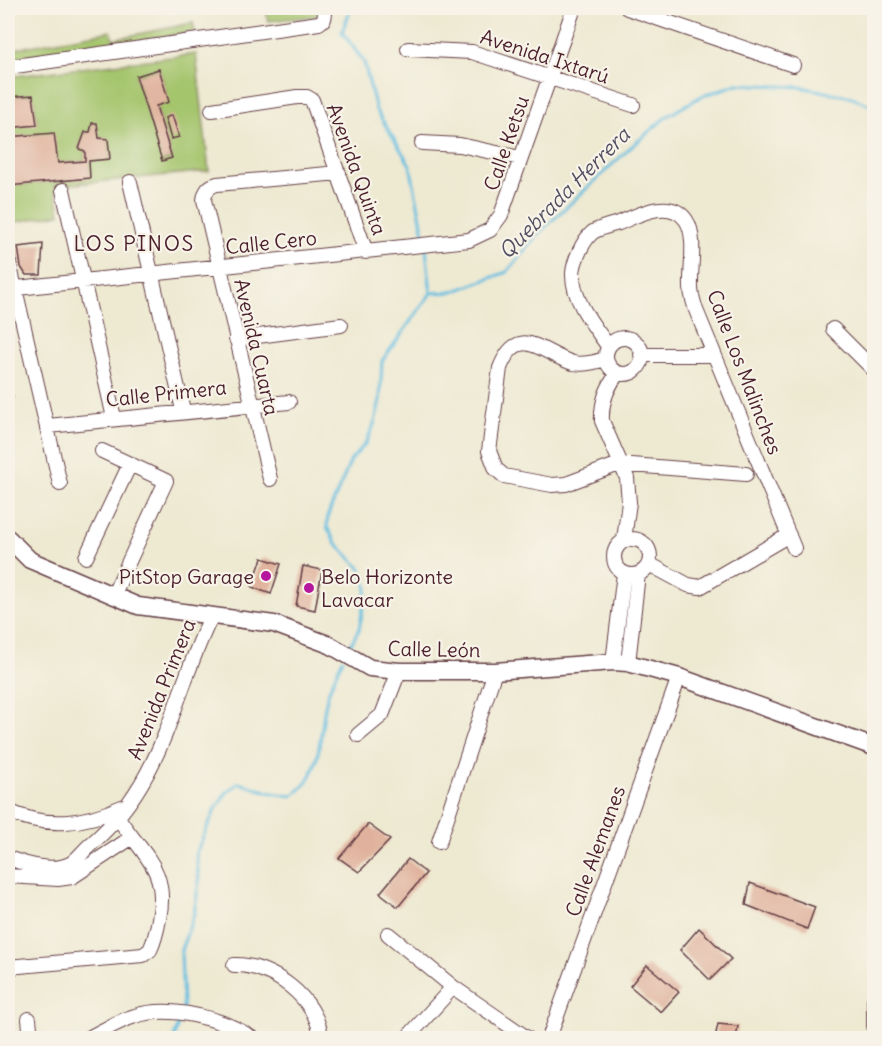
<svg xmlns="http://www.w3.org/2000/svg" width="882" height="1046" viewBox="0 0 882 1046" font-family="Delius,sans-serif">
<rect width="100%" height="100%" fill="#f7f3e8"/>
<filter id="ink" filterUnits="userSpaceOnUse"><feTurbulence type="fractalNoise" baseFrequency=".0167" numOctaves="2"/><feDisplacementMap in="SourceGraphic" scale="12" xChannelSelector="R" yChannelSelector="G"/><feConvolveMatrix kernelMatrix="1 2 1 2 8 2 1 2 1" color-interpolation-filters="sRGB"/></filter>
<filter id="wash" filterUnits="userSpaceOnUse"><feTurbulence type="fractalNoise" baseFrequency=".008" numOctaves="4" result="noise"/><feDisplacementMap in="SourceGraphic" scale="24" xChannelSelector="R" yChannelSelector="G"/><feGaussianBlur stdDeviation="1.35" result="paint"/><feColorMatrix in="noise" values="0 0 0 0 0 0 0 0 0 0 0 0 0 0 0 0 0 1.4 0 .05"/><feComposite in="paint" operator="in"/></filter>
<g filter="url(#wash)">
<rect width="100%" height="100%" fill="#eee9d1"/>
<path fill="#a5c56d" stroke="#78724c" stroke-width="1.5" fill-rule="evenodd" d="M265 8H323L318 16 268 21Z
M193 23 195 32 8 60V50L111 31 113 39Z
M196 54 209 171 55 186 60 214 11 223 8 212V186L90 178 89 161 110 158 108 139 99 138 92 123 90 132H85L79 148 85 151V161L58 163 53 133 8 137V128L37 124 33 95 8 97V77ZM159 69 169 101 156 106 172 158 163 161 136 76Z"/>
<g fill="none" stroke-linecap="round" stroke-linejoin="round">
<path stroke="#64bee1" stroke-width="3" d="M351 8 342 32 364 62 376 110 410 165 425 239
M426 249 431 293
M349 648 359 629 367 588 361 569 335 542 327 527 328 515 351 460 366 443 375 422 380 400 382 361 431 293 452 292 507 272 541 231 629 149 666 117 700 97 737 84 800 87 852 97 874 107
M183 1008 181 950 194 914 199 881 196 853 215 810 227 792 239 783 272 793 292 796C325 774 318 731 327 698 330 684 337 672 343 659
M174 1038 180 1017"/>
</g>
<g id="blocks">
<path fill="#e0b29d" d="M159 69 169 102 156 106 172 158 162 161 136 76Z
M33 95 37 125 8 128V97Z
M172 115 179 137 171 139 165 118Z
M92 123H97L99 138 108 139 110 159 89 161 90 178 8 186V137L54 133 58 163 85 161V151L79 149 85 132H90Z
M43 244 41 275H26L21 267 18 247Z
M10 383 13 398 8 399V384Z
M262 558 281 564 271 594 252 587Z
M303 566 322 570 315 610 296 606Z
M368 824 390 840 359 872 339 858Z
M408 859 426 873 398 907 380 893Z
M750 883 815 907 807 929 746 905Z
M699 928 731 959 710 980 680 950Z
M647 965 679 992 661 1012 630 986Z
M718 1024 738 1026 736 1038H715Z"/>
</g>
</g>
<g filter="url(#ink)">
<use href="#blocks" fill-opacity="0" stroke="#633d44" stroke-width="1.5"/>
<g fill="none" stroke-linecap="round" stroke-linejoin="round">
<g stroke="#633d44" stroke-width="16">
<path id="minor" d="M627 8 793 65
M408 49 472 52 633 105
M8 67 319 23 324 19 326 8
M212 110 297 97H307L312 100 366 252
M422 143 460 145 520 158
M130 182 183 410
M63 190 114 418
M8 258 60 484
M8 289 469 240 490 230 501 215 574 8
M833 329 874 370
M606 356a18 18 0 1 1 36 0a18 18 0 1 1-36 0Z
M236 339 341 325
M608 346C594 326 572 300 573 273 574 261 583 240 593 232 600 228 611 225 619 223 638 215 670 197 686 220 697 236 690 268 691 288 691 295 694 303 696 310L794 548
M641 355H714
M606 359C595 362 584 365 573 363 542 354 519 321 500 368L489 451 496 469 504 476 552 485 566 484 619 464 746 474
M618 373C607 387 601 404 602 421L627 478 629 502 624 540
M48 426 289 402
M102 451 166 481 113 596
M270 479 204 200C205 192 208 186 217 184L339 173
M614 557a18 18 0 1 1 36 0a18 18 0 1 1-36 0Z
M86 557 130 464
M649 564 688 585 700 587 789 535
M613 662 624 573
M628 663 638 574
M358 735 382 715 399 671
M8 811C47 829 84 824 122 807
M439 842 495 671
M8 858C25 864 52 873 70 864 77 860 83 851 90 845 166 780 171 698 212 615
M8 876 58 879 72 877 131 838
M388 934 453 987 527 1038
M234 965C272 964 318 999 321 1038
M8 967 143 955 150 950C155 940 157 930 159 919 169 868 142 855 117 816
M874 1000V1026
M29 1019 31 1038
M88 1038C103 1031 118 1021 135 1016 169 1005 223 1018 252 1038
M407 1038 453 987
M549 1038 679 677"/>
</g>
<g stroke="#633d44" stroke-width="19">
<path id="major" d="M8 538 30 560 138 606 274 624 330 645 370 668 399 671H495L613 662 628 663 679 677 874 747"/>
</g>
<use href="#minor" stroke="#fff" stroke-width="14"/>
<use href="#major" stroke="#fff" stroke-width="16"/>
</g>
</g>
<g fill="#b5179e" stroke="#f7f3e8" stroke-width="2">
<circle cx="266" cy="576" r="6"/>
<circle cx="309" cy="588" r="6"/>
</g>
<g text-anchor="middle" dominant-baseline="central" stroke-width="4.5" stroke-linejoin="round" paint-order="stroke">
<g font-size="20" fill="#4a1f2b" stroke="#f7f3e8">
<text transform="translate(545 56) rotate(18)">Avenida Ixtarú</text>
<text transform="translate(506 143) rotate(-71)">Calle Ketsu</text>
<text transform="translate(357 169) rotate(70)">Avenida Quinta</text>
<text transform="translate(271 242) rotate(-6)">Calle Cero</text>
<text transform="translate(257 347) rotate(77)">Avenida Cuarta</text>
<text transform="translate(745 372) rotate(69)">Calle Los Malinches</text>
<text transform="translate(166 393) rotate(-6)">Calle Primera</text>
<text transform="translate(434 649) rotate(1)">Calle León</text>
<text transform="translate(161 689) rotate(-68)">Avenida Primera</text>
<text transform="translate(595 851) rotate(-70)">Calle Alemanes</text>
</g>
<g font-size="20" fill="#4a1f2b" stroke="#f7f3e8" text-anchor="end">
<text x="254" y="576">PitStop Garage</text>
<text x="321" y="576" text-anchor="start">Belo Horizonte<tspan x="321" dy="23">Lavacar</tspan></text>
</g>
<g font-size="21" font-style="italic" fill="#524f62" stroke="#f7f3e8">
<text transform="translate(564 193) rotate(-45)">Quebrada Herrera</text>
</g>
<g font-size="21" letter-spacing="1.5" fill="#4a1f2b" stroke="#f7f3e8">
<text x="134" y="243">LOS PINOS</text>
</g>
</g>
<rect width="882" height="1046" fill="none" stroke="#f7f3e8" stroke-width="30"/>
</svg>
